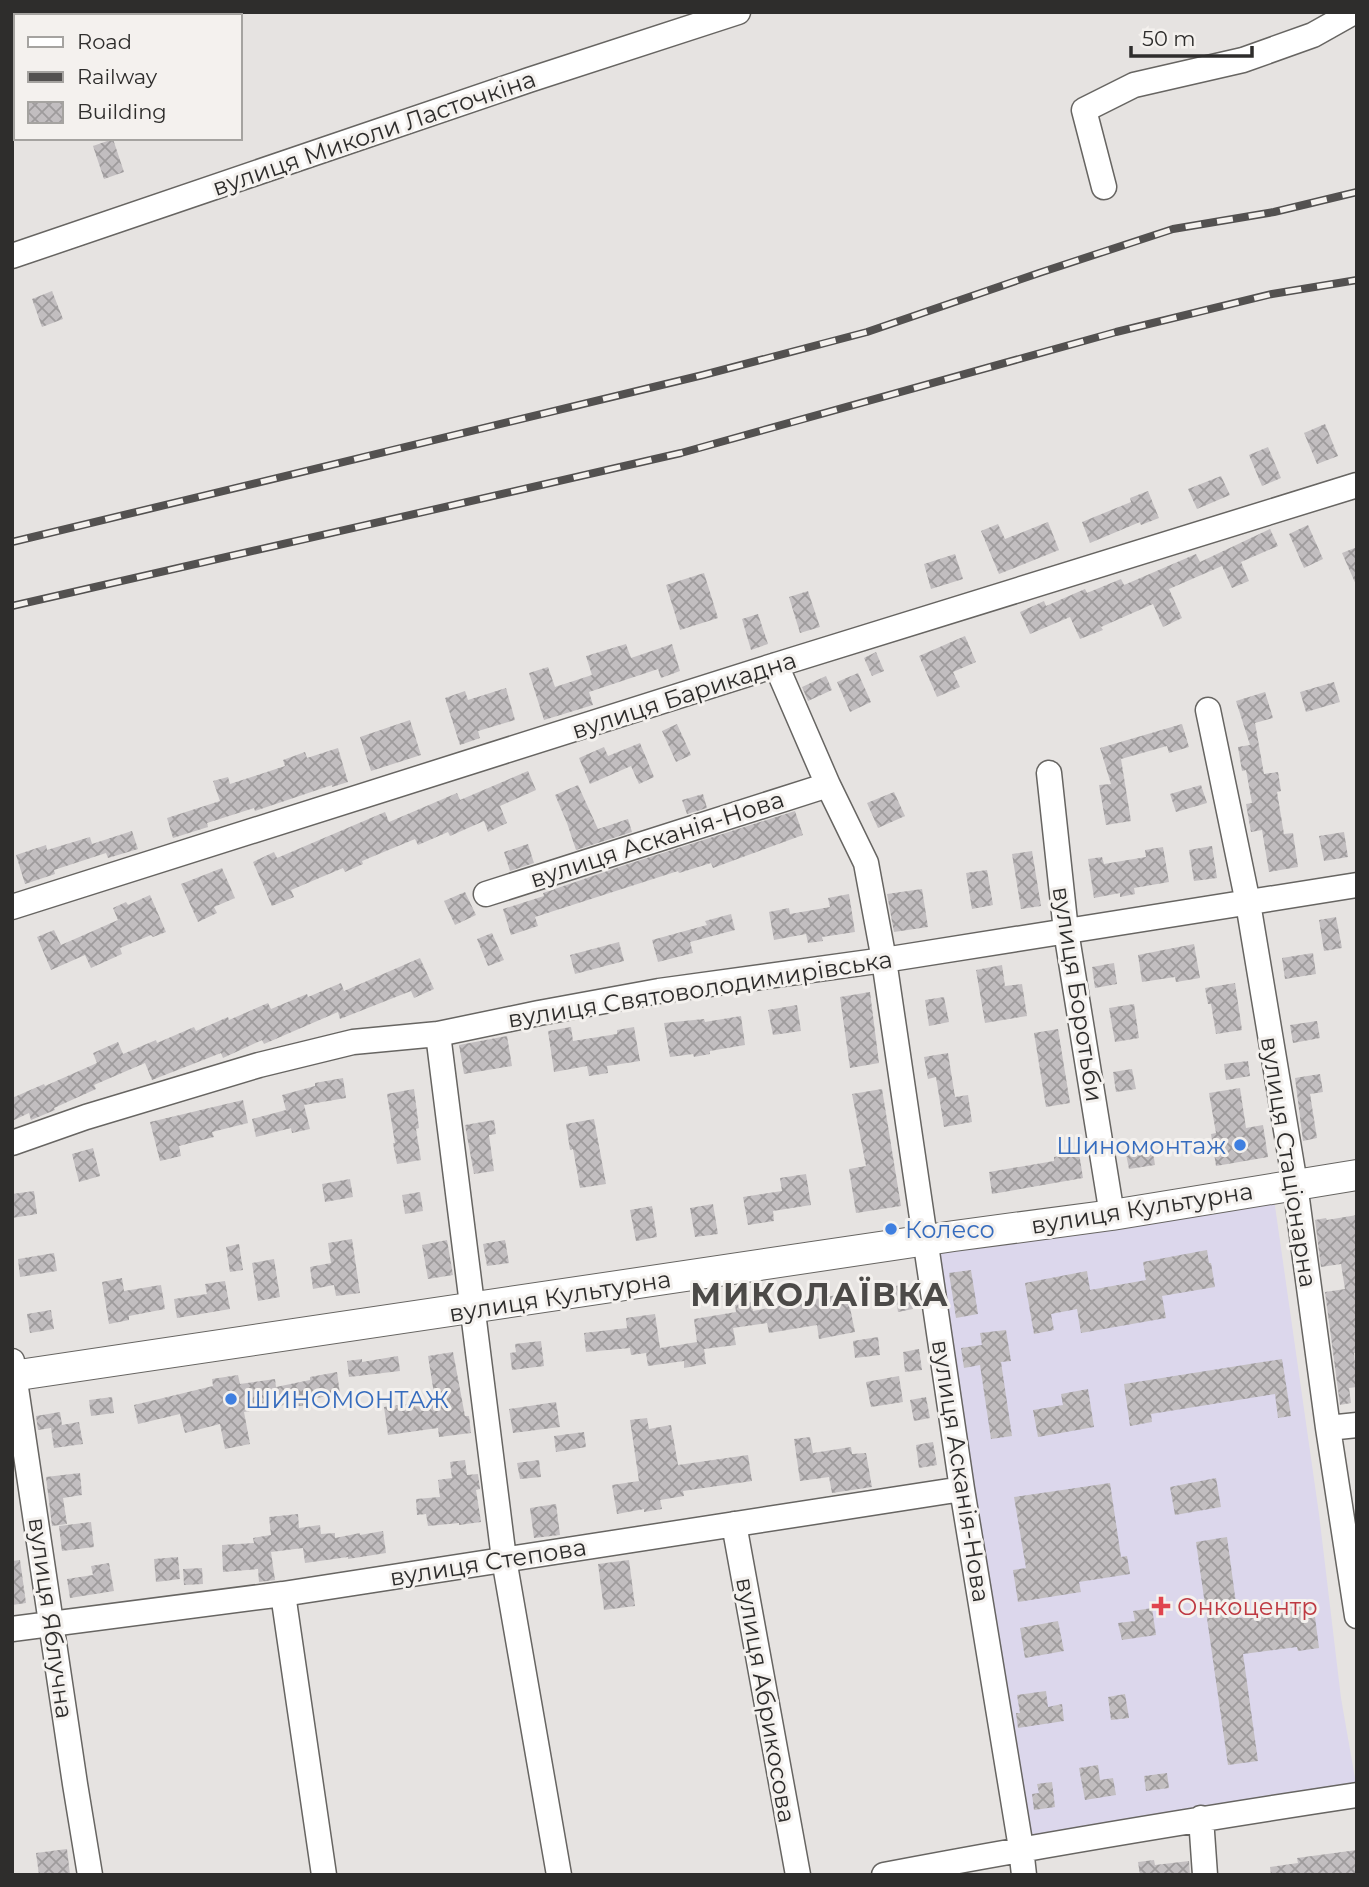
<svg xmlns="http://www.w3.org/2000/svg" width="1369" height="1887" viewBox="0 0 1369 1887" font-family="Montserrat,sans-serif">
<defs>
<pattern id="building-cross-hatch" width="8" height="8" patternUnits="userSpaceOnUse" patternTransform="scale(1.75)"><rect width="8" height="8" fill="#c2bec0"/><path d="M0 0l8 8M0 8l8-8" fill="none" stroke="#9e9b9c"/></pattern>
</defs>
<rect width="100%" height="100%" fill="#e6e3e1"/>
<path fill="#dcd7ec" d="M1274 1199 1319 1514 1341 1698 1356 1784 1029 1836 937 1251Z"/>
<path fill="url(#building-cross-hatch)" d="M113 139 124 172 104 179 93 146Z
M52 291 63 319 42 327 32 299Z
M1325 424 1338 456 1317 464 1304 433Z
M1268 447 1281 478 1262 486 1249 455Z
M1221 476 1230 495 1197 509 1188 489Z
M1148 491 1159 518 1141 525 1140 522 1090 543 1082 522 1131 502 1130 498Z
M1048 522 1059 550 999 574 981 531 998 524 1005 539Z
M1308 525 1323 559 1304 568 1289 534Z
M1270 529 1278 546 1241 562 1249 581 1232 588 1222 566 1169 589 1182 618 1163 627 1153 604 1101 627 1103 630 1080 639 1070 617 1030 634 1020 612 1044 601 1046 606 1085 589 1087 593 1121 579 1124 585 1196 554 1200 562Z
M1357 547V587L1342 553Z
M955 554 963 579 931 589 924 564Z
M704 573 718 618 680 630 666 585Z
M808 591 820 627 800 633 789 597Z
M758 614 768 644 751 650 742 619Z
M965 636 976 662 953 672 960 687 937 697 919 656Z
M626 644 631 658 672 644 680 671 661 678 658 669 589 692 593 705 544 720 529 673 548 667 555 687 592 675 586 656Z
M876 652 884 671 872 676 864 658Z
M858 673 871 702 850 712 837 682Z
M826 676 832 690 808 701 802 687Z
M1334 682 1340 702 1306 712 1300 692Z
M506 688 515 720 478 731 480 738 460 745 445 698 465 691 468 700Z
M1265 692 1273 718 1255 723 1264 774 1278 772 1281 791 1277 792 1284 834 1293 833 1298 867 1269 872 1262 830 1251 832 1246 804 1252 803 1246 770 1242 771 1238 747 1250 745 1236 701Z
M410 720 421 755 371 771 360 737Z
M677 724 691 755 676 762 662 731Z
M1182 724 1189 747 1169 753 1167 746 1121 759 1131 821 1106 825 1099 785 1111 784 1100 748Z
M640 743 654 777 639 784 631 766 590 784 579 758 604 747 608 756Z
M338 748 348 782 332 787V785L255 811 254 808 207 823 208 827 173 838 167 818 220 801 213 781 228 777 230 784 285 766 283 760 305 752 307 758Z
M528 771 536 790 500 806 507 823 488 832 484 821 450 836 448 832 418 845 415 839 362 861 363 864 345 872 343 868 291 890 294 897 272 906 253 862 274 852 277 858 385 812 389 822 457 793 460 800Z
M578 785 598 829 628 819 632 832 576 850 567 823 555 795Z
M1201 785 1207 803 1176 812 1170 794Z
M894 792 905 816 878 828 867 803Z
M703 794 707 808 687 814 682 800Z
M795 811 803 835 713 868 711 863 679 873 678 871 535 917 538 926 511 935 503 909 544 896 543 893 628 864Z
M132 831 138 849 108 858 106 853 54 870 55 874 25 884 16 855 46 845 47 850 90 837 92 844Z
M1344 832 1348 857 1324 861 1319 836Z
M528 844 534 863 510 871 504 852Z
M1212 846 1217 878 1194 881 1189 850Z
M1163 847 1169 882 1134 888 1135 894 1120 897V893L1094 898 1088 859 1102 857 1104 864 1146 857 1145 850Z
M1032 851 1041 906 1021 909 1012 854Z
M222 868 235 898 214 907 217 913 198 922 181 884Z
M987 870 993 905 972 909 966 873Z
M922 889 928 927 894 932 887 894Z
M465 892 476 915 455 925 444 901Z
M849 894 855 932 822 937 823 941 808 943 806 934 774 940 769 912 789 908 790 914 830 907 828 898Z
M150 895 166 932 153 937 151 935 120 948 122 954 91 968 85 955 51 970 37 937 54 930 61 945 118 920 113 908 126 902 128 905Z
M731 914 735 930 690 942 693 953 658 962 652 940 707 925 705 921Z
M1336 917 1342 948 1324 951 1319 920Z
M492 933 504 960 488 966 477 939Z
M619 942 624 961 575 974 570 955Z
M1194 944 1200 978 1176 982 1175 977 1142 982 1138 955Z
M1313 953 1316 974 1285 979 1282 958Z
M420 958 434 989 414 998 411 991 340 1019 338 1012 264 1044 262 1040 223 1058 221 1053 152 1080 145 1063 94 1085 96 1089 54 1108 55 1110 31 1120 29 1113 12 1121V1098L44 1084 45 1086 97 1063 93 1053 118 1042 123 1054 156 1040 157 1043 194 1027 196 1031 228 1017 229 1020 268 1003 271 1009 307 994 308 997 341 983 344 991Z
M1114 963 1117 984 1095 988 1092 967Z
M1002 965 1005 986 1022 984 1027 1016 985 1023 976 970Z
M1235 983 1242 1030 1216 1034 1211 1004H1208L1205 988Z
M870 992 879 1063 850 1068 840 997Z
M944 997 949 1022 929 1026 925 1000Z
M1134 1004 1139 1038 1115 1042 1109 1008Z
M797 1005 801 1031 773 1035 768 1010Z
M741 1016 745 1045 710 1051V1054L694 1057 693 1054 670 1057 664 1023 704 1019 705 1022Z
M1317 1021 1320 1038 1293 1043 1290 1025Z
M571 1027 573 1041 617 1034V1030L634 1027 640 1061 607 1066 608 1073 589 1076 587 1066 554 1072 548 1031Z
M1058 1029 1070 1103 1046 1107 1034 1033Z
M507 1036 512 1066 464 1074 459 1045Z
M948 1053 955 1097 968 1095 972 1122 944 1127 936 1077 928 1079 924 1057Z
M1248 1061 1250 1076 1226 1080 1224 1064Z
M1132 1069 1136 1089 1116 1092 1113 1072Z
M1320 1074 1323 1092 1310 1094 1317 1138 1303 1141 1295 1078Z
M343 1078 346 1098 304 1105 310 1129 292 1133 291 1128 256 1137 252 1119 286 1110 282 1095 315 1086V1083Z
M1240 1088 1246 1128 1263 1125 1268 1157 1216 1166 1211 1134 1216 1133 1209 1093Z
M414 1089 419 1128 416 1129 421 1160 397 1164 393 1143H395L387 1094Z
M882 1089 901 1206 856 1213 849 1169 866 1166 852 1094Z
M243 1100 248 1123 212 1132 214 1137 179 1146 181 1156 160 1161 150 1122Z
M594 1119 606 1184 580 1188 573 1149 570 1150 566 1124Z
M494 1120 496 1134 489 1135 494 1171 474 1174 465 1125Z
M1152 1145 1155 1165 1129 1169 1125 1149Z
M93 1148 100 1176 79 1182 72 1154Z
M1079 1153 1083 1178 992 1194 989 1172 1054 1161V1157Z
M806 1174 811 1205 773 1211 774 1221 748 1225 743 1197 782 1191 780 1178Z
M350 1179 353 1197 325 1202 322 1184Z
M34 1191 37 1214 12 1218V1194Z
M420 1192 423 1211 405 1214 402 1195Z
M713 1204 718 1234 695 1237 690 1208Z
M652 1206 657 1237 636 1241 630 1210Z
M1357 1215V1353H1354L1357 1387 1349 1388 1351 1403 1340 1405 1325 1292 1345 1289 1341 1264 1321 1267 1315 1220 1326 1218 1327 1220Z
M352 1239 360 1293 336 1296 334 1285 313 1289 310 1267 331 1263 328 1243Z
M447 1240 453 1275 428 1279 422 1245Z
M505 1240 509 1263 487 1266 483 1244Z
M239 1244 243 1270 230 1272 226 1247Z
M1207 1250 1209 1263H1211L1215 1287 1162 1296 1166 1318 1081 1333 1077 1309 1051 1314 1054 1330 1034 1334 1025 1283 1087 1271 1090 1290 1146 1280 1143 1262Z
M54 1253 57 1271 20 1277 18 1259Z
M274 1259 280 1297 258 1301 252 1263Z
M971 1270 978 1314 956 1318 949 1273Z
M122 1278 124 1291 161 1285 165 1309 129 1316V1320L109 1324 102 1282Z
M225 1281 230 1309 177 1318 174 1299 207 1294 205 1284Z
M909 1284 913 1309 898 1312 894 1286Z
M847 1293 855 1332 819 1339 817 1325 769 1333 767 1323 733 1328 736 1345 704 1349 706 1364 684 1368V1361L648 1366 646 1353 631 1355 630 1348 586 1352 584 1333 627 1328 626 1318 655 1314 660 1348 697 1342 694 1319 736 1312 735 1305 752 1302 753 1311Z
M51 1310 54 1329 30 1333 27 1314Z
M1006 1330 1011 1361 1001 1362 1012 1436 991 1439 980 1365 964 1368 961 1348 982 1345 980 1333Z
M878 1337 880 1355 855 1358 853 1341Z
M541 1341 544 1366 512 1370 510 1353 516 1352 515 1344Z
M919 1349 922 1370 905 1372 903 1352Z
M453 1352 465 1416H469L471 1433 439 1437 438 1428 388 1435 384 1407 435 1400 428 1356Z
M398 1356 400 1371 349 1377 347 1361 362 1359V1362Z
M1282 1359 1291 1416 1278 1418 1275 1394 1151 1414 1152 1422 1130 1426 1124 1384Z
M337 1372 340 1394 305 1400 306 1405 285 1408V1405L244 1412 250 1444 225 1449 220 1424 185 1433 180 1414 138 1424 134 1405 213 1386 212 1379 238 1375 240 1384 275 1379 276 1387 310 1380V1377Z
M899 1376 903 1402 871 1407 866 1382Z
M1088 1389 1094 1427 1038 1437 1033 1410 1063 1405 1061 1394Z
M112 1397 114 1413 91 1416 89 1400Z
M926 1397 930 1418 914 1421 910 1400Z
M556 1402 560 1427 513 1433 509 1409Z
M60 1412 62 1425 79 1422 83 1444 54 1448 51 1428 38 1430 36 1416Z
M647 1418 649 1429 671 1425 678 1465 748 1455 752 1481 683 1491 684 1496 660 1500 662 1509 644 1512V1509L617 1514 612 1485 639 1481 630 1420Z
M584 1432 586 1447 556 1452 554 1436Z
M810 1437 813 1453 851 1447 852 1454 866 1453 872 1487 832 1493 829 1477 800 1481 794 1439Z
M933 1442 937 1465 919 1468 916 1445Z
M465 1460 467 1475 478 1474 480 1489 476 1490 481 1522 459 1525V1523L428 1526 426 1514 417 1515 416 1499 440 1497 438 1480 452 1478 450 1462Z
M539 1460 541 1477 520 1479 517 1463Z
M80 1473 82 1495 63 1498 67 1524 52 1526 46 1477Z
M1216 1478 1221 1507 1175 1515 1170 1487Z
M1110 1483 1121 1557 1127 1556 1130 1574 1079 1582 1081 1592 1018 1602 1013 1570 1026 1568 1014 1497Z
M556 1504 560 1535 534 1538 530 1508Z
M298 1514 299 1528 320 1525 321 1534 335 1533V1538L360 1533V1535L383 1531 386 1553 348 1559V1557L305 1563 303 1548 271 1552 275 1580 259 1582 258 1569 223 1572 222 1545 254 1543 253 1538 271 1535 269 1517Z
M91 1522 94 1547 62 1551 59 1526Z
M1227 1537 1238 1618 1291 1611 1290 1604 1313 1601 1319 1648 1298 1651 1297 1647 1243 1654 1258 1761 1228 1765 1196 1542Z
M178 1557 180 1579 156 1582 154 1559Z
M20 1560 26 1603 12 1605V1561Z
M629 1560 635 1606 604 1610 598 1564Z
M109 1563 114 1591 70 1598 67 1579 93 1575 91 1566Z
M202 1568 203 1584 184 1585 183 1569Z
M1152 1608 1156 1635 1122 1640 1118 1623 1135 1621 1133 1611Z
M1058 1621 1064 1651 1025 1658 1020 1628Z
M1046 1691 1048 1707 1062 1704 1064 1721 1018 1728 1016 1713H1020L1017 1695Z
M1125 1694 1129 1718 1111 1720 1108 1697Z
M1098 1765 1100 1780 1113 1778 1116 1795 1085 1800 1079 1768Z
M1167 1773 1169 1788 1146 1791 1144 1776Z
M1052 1782 1055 1807 1034 1810 1032 1794 1039 1793 1037 1784Z
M67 1849 70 1875H39L36 1853Z
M1357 1850V1875H1271L1270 1867 1298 1863 1297 1858Z
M1154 1860 1155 1865 1189 1861 1190 1875H1140L1138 1862Z"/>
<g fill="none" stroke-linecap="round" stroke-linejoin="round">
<g stroke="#676562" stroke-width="27">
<path id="minor" d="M49 16 59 12
M12 28 16 27
M1104 187 1084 110 1134 85 1243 60 1313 35 1354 12
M12 256 529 80 738 12
M776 665 828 785 866 863 884 960 962 1489 1021 1848 1024 1875
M1208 710 1248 903 1295 1184 1328 1428 1357 1616
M1049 773 1066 931 1112 1215
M486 894 828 785
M12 907 776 665 1357 485
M438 1034 504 1559 559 1875
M12 1143 86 1117 259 1065 353 1042 438 1034 539 1013 659 991 884 960 1357 885
M12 1361 75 1784 90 1875
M1328 1428 1357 1425
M734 1524 798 1875
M283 1594 324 1875
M12 1629 283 1594 962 1489
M1201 1818 1205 1875
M884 1875C1041 1845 1199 1819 1357 1795"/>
</g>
<g stroke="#676562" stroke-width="32">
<path id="major" d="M12 1376 954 1236 1112 1215 1357 1175"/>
</g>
<use href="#minor" stroke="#fff" stroke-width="24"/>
<use href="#major" stroke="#fff" stroke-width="30"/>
<g stroke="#535150" stroke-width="8">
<path id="rail" d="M12 542 703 375 867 332 1039 273 1173 229 1274 212 1357 192
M12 606 681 453 1116 332 1272 294 1357 280"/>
</g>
<use href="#rail" stroke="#f4f1ee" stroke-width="5" stroke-dasharray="16" stroke-linecap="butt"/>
</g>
<g fill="#3f7fe0" stroke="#f4f1ee" stroke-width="2.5">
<circle cx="1240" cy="1145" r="7"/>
<circle cx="891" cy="1229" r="7"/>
<circle cx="231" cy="1399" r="7"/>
</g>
<path fill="#e0444e" stroke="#f4f1ee" stroke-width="2.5" d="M1157.5 1595.5h7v7h7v7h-7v7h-7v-7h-7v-7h7z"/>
<g text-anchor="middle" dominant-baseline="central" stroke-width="6" stroke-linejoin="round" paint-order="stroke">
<g font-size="24" fill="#2e2d2c" stroke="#f4f1ee">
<text transform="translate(374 133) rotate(-19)">вулиця Миколи Ласточкіна</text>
<text transform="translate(684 695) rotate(-18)">вулиця Барикадна</text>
<text transform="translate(657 839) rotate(-18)">вулиця Асканія-Нова</text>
<text transform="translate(700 989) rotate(-9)">вулиця Святоволодимирівська</text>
<text transform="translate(1078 994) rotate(81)">вулиця Боротьби</text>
<text transform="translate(1289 1162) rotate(81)">вулиця Стаціонарна</text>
<text transform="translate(1142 1208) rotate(-9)">вулиця Культурна</text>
<text transform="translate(560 1296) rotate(-9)">вулиця Культурна</text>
<text transform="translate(961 1471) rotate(81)">вулиця Асканія-Нова</text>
<text transform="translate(488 1562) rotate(-9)">вулиця Степова</text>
<text transform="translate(51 1618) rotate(82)">вулиця Яблучна</text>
<text transform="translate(766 1700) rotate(80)">вулиця Абрикосова</text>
</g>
<g font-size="24" fill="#366cbe" stroke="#f4f1ee" text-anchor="start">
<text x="1226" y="1145" text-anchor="end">Шиномонтаж</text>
<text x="905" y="1229">Колесо</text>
<text x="245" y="1399">ШИНОМОНТАЖ</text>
</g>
<g font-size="24" fill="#be3a42" stroke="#f4f1ee" text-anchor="start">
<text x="1177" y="1606">Онкоцентр</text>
</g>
<g font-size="32" font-weight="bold" letter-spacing="2" fill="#4c4a48" stroke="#f4f1ee">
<text x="820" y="1294">МИКОЛАЇВКА</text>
</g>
</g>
<rect width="1369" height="1887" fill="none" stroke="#2e2d2c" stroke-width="28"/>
<rect x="14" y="14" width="228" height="126" fill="#f4f1ee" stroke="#a5a3a0" stroke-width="2"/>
<rect x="28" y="37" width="35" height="10" fill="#ffffff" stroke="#a5a3a0" stroke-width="2"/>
<text x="77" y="49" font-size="21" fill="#2e2d2c">Road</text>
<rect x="28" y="72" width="35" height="10" fill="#535150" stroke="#a5a3a0" stroke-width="2"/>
<text x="77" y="84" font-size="21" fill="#2e2d2c">Railway</text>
<rect x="28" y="102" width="35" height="21" fill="url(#building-cross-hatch)" stroke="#a5a3a0" stroke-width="2"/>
<text x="77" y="119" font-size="21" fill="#2e2d2c">Building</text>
<path d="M1131 46v10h121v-10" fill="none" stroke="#2e2d2c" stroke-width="3.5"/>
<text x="1142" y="46" font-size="21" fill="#2e2d2c" stroke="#f4f1ee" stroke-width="5" paint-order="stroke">50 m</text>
</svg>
